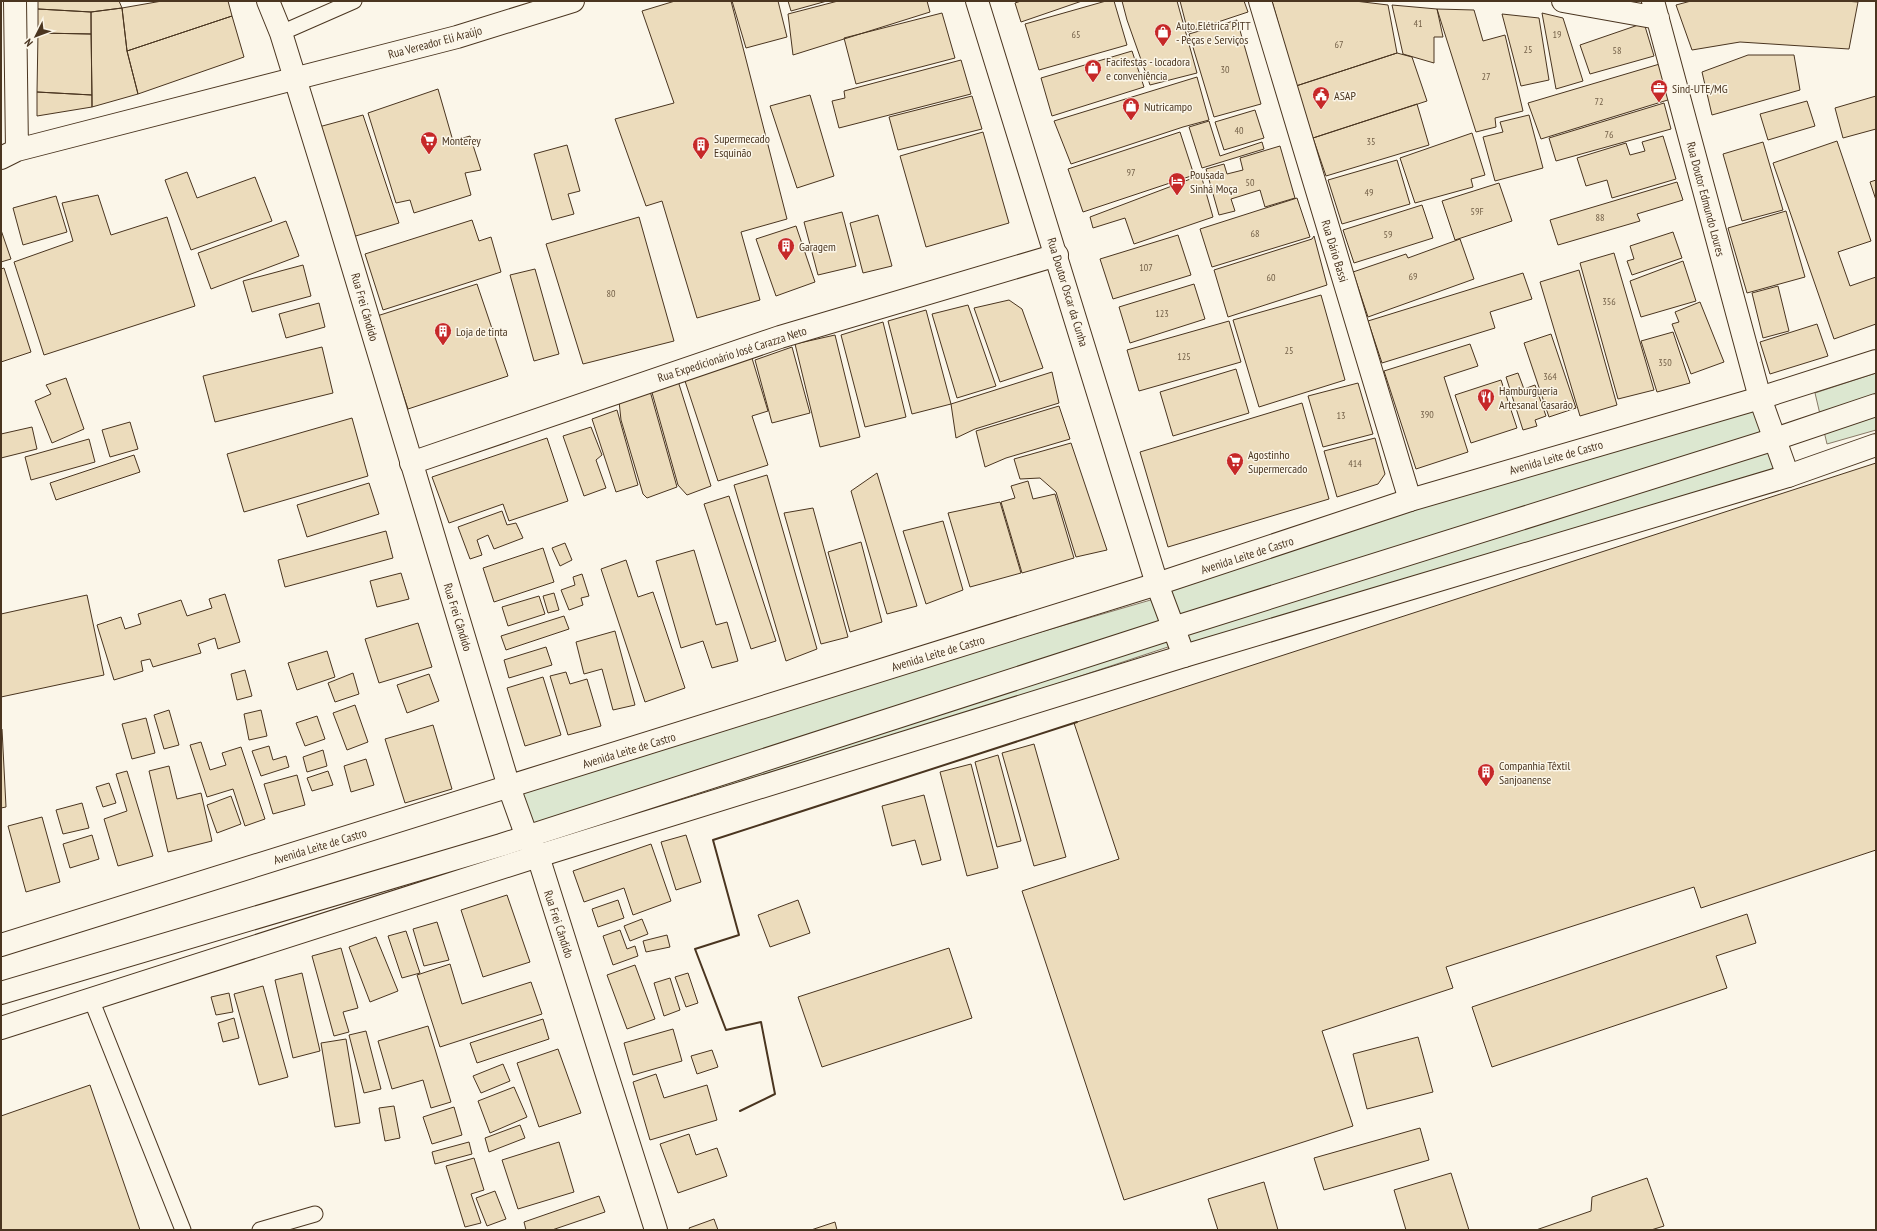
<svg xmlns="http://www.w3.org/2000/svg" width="1877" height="1231" viewBox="0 0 1877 1231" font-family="'PT Sans Narrow',sans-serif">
<rect width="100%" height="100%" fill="#fbf6e9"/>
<path fill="#dce7d0" stroke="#887966" d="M1876 373V430L1827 444 1815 393Z
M1760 398 1788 476 1184 656 1157 584Z
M1154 599 1174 645 538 856 509 787Z"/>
<path fill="#ecdcbc" stroke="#4a3520" d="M38 1H119L122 8 91 12 38 9Z
M162 1H228L232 16 127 51 122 8Z
M675 1H731L787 219 741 232 760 300 697 318 662 201 646 206 615 119 674 103 642 11Z
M732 1H778L787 37 746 48Z
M788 1H827L791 11Z
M838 1H927L930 12 793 55 788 14Z
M1021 1H1082L1021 22 1015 3Z
M1106 1H1114L1127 45 1039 70 1025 24Z
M1122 1H1177L1197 73 1150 85 1127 20Z
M1180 1H1244L1248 12 1188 32Z
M1272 1H1355L1388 5 1397 53 1296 86Z
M1691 1H1845L1858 2 1849 49 1740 42 1692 50 1676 5Z
M1392 5 1437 9 1443 37H1434V63L1403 54Z
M122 8 127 51 138 94 92 107 91 12Z
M38 9 91 12V34L38 33Z
M1437 9 1474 10 1483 41 1505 35 1523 111 1495 118 1496 127 1476 132Z
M942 13 955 58 856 84 844 38Z
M1542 13 1563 18 1583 81 1556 89Z
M1502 14 1539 18 1549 80 1521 86Z
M232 16 244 57 138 94 127 51Z
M1237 20 1261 104 1214 117 1189 34Z
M1644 23 1654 56 1590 74 1580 45Z
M38 33 91 34 92 95 37 92Z
M1132 51 1144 87 1052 116 1041 78Z
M1397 53 1412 57 1427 101 1313 138 1296 86Z
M1748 55H1794L1800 90 1712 115 1702 72Z
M961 60 971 94 839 128 832 101 845 98 844 91Z
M1663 63 1671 99 1541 139 1528 103Z
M1197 77 1209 120 1183 127 1071 164 1054 121Z
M438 89 453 141 470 136 481 170 465 173 471 195 414 213 410 200 396 203 368 113Z
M37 92 92 95V107L37 116Z
M810 95 834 176 797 188 770 106Z
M972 96 982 129 898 150 889 117Z
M1876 96V129L1843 138 1835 108Z
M1807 101 1815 126 1768 140 1760 114Z
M1664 103 1671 129 1556 161 1549 138Z
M1417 104 1429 145 1326 176 1313 138Z
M1255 110 1264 138 1224 150 1215 122Z
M363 115 399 223 349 238 315 128Z
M1529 115 1543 168 1495 181 1483 137 1503 132 1500 122Z
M1209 121 1220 156 1262 142 1264 149 1202 168 1189 127Z
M983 132 1009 223 926 247 900 156Z
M1180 132 1194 175 1083 212 1068 169Z
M1472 133 1485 175 1471 179 1473 187 1415 203 1400 158Z
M1663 136 1676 179 1612 198 1607 180 1586 186 1577 158 1626 143 1630 155 1645 151 1642 142Z
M1837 141 1871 241 1838 252 1850 286 1876 277V324L1834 339 1773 163Z
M1763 142 1783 210 1742 221 1723 154Z
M567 145 580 191 568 194 574 214 552 220 534 154Z
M1280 146 1295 198 1265 207 1260 190 1231 199 1235 211 1219 215 1206 169 1224 164 1227 174 1243 170 1240 158Z
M1397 160 1410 204 1342 224 1328 180Z
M187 172 197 198 255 177 272 221 191 250 165 180Z
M1201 175 1213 217 1134 244 1125 218 1093 228 1090 217Z
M1876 180V200L1870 182Z
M1677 182 1683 200 1637 214 1640 221 1558 245 1550 220Z
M1499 183 1512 221 1455 240 1442 201Z
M98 195 111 235 167 217 195 306 44 355 14 262 73 241 62 203Z
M56 196 67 232 23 245 13 208Z
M1297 198 1310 237 1212 267 1200 229Z
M1422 205 1433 238 1354 263 1343 230Z
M1786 211 1805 277 1747 293 1728 228Z
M842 212 856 266 818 275 804 222Z
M878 215 892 266 863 273 850 223Z
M639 217 674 341 583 364 546 244Z
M472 220 479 241 491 237 501 272 383 310 365 254Z
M286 221 299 256 211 289 198 253Z
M796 226 815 282 776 296 756 239Z
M1 230 11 259 1 262Z
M1673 232 1682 258 1632 275 1627 261 1634 259 1630 246Z
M1178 235 1191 275 1113 299 1100 259Z
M1314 236 1327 285 1228 317 1214 270 1312 239Z
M1460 239 1474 279 1368 317 1353 272 1406 254 1408 258Z
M1614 253 1654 390 1618 399 1580 263Z
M1683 261 1696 301 1641 317 1630 281Z
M303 265 311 296 252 312 243 281Z
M4 268 31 352 1 362V269Z
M535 269 559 354 534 361 510 275Z
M1579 270 1617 405 1580 416 1540 282Z
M1523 273 1532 299 1490 312 1495 328 1382 363 1368 321Z
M477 284 508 376 408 409 377 316Z
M1194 284 1205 319 1130 343 1119 307Z
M1778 286 1789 331 1763 338 1752 293Z
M1321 295 1345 380 1259 407 1233 320Z
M1009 300 1022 309 1043 368 1000 382 974 308Z
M1700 302 1724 362 1691 374 1672 324 1679 322 1675 312Z
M319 303 325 327 286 338 279 314Z
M968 305 996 386 957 398 932 314Z
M926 310 951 404 912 414 888 321Z
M1229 321 1241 362 1139 391 1127 350Z
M883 322 906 417 865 427 841 335Z
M1817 324 1828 356 1770 374 1760 342Z
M1673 332 1690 383 1657 392 1641 341Z
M1551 334 1576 408 1549 417 1524 343Z
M835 335 860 437 820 447 795 344Z
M1470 344 1478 366 1444 377 1468 452 1416 469 1384 371Z
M322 347 333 393 215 422 203 376Z
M792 347 810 413 772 423 755 360Z
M751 355 768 411 752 416 768 465 718 481 684 378Z
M1236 369 1249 413 1173 436 1160 392Z
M1052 372 1059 403 975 429 956 438 951 404Z
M1518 373 1524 389 1535 385 1546 416 1535 420 1537 426 1523 430 1506 377Z
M66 378 84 429 52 443 35 401 51 394 46 385Z
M1501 380 1517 428 1471 443 1455 395Z
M678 381 711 486 687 495 678 485 651 389Z
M1358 383 1373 434 1323 447 1308 396Z
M650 391 677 487 647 498 643 494 621 420 619 401Z
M1302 403 1329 499 1168 547 1140 452Z
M1059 406 1070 439 1006 458 985 467 976 431Z
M617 410 638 485 616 492 592 419Z
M352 418 368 476 244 512 227 454Z
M130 422 138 449 110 457 102 430Z
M32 427 37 449 1 458V434Z
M591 427 602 455 596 460 606 488 584 496 563 436Z
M547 438 568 501 509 521 503 504 449 523 432 477Z
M1375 438 1385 474 1378 484 1337 497 1324 451Z
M89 439 95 462 31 480 25 457Z
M1071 443 1107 550 1076 557 1056 492 1040 478 1020 479 1014 459Z
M134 455 140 472 56 500 50 483Z
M1876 463V850L1701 908 1694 887 1446 967 1453 988 1322 1031 1353 1126 1124 1200 1022 891 1119 859 1074 723Z
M877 473 917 606 887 614 851 491Z
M767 475 817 649 786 661 734 485Z
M1028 481 1033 499 1055 494 1074 558 1022 573 1001 502 1015 498 1011 486Z
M369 483 379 514 307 537 297 505Z
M729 496 776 641 751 649 704 504Z
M1000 502 1021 573 970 587 948 513Z
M813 508 848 637 821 644 784 513Z
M502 511 507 525 516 523 523 538 494 549 488 535 477 540 482 555 470 559 458 527Z
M943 521 963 590 926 604 903 531Z
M386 531 393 558 285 587 278 560Z
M861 542 882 622 850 632 828 552Z
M565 543 572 560 560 566 552 548Z
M543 548 554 582 494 602 483 568Z
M694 550 716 625 727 622 738 661 712 668 703 641 681 648 656 561Z
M626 560 638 597 653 592 685 688 645 702 601 569Z
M401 573 409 599 377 607 370 581Z
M582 574 589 596 581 598 583 605 569 610 561 590 575 585 573 577Z
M554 593 559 610 548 613 543 596Z
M225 594 240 642 218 649 215 638 198 644 201 653 153 667 150 659 141 661 143 671 114 680 97 625 121 617 125 629 141 624 138 614 181 600 187 616 212 608 209 599Z
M87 595 104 675 1 697V614Z
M539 596 545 614 508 626 502 607Z
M564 616 569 629 506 650 501 636Z
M418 623 432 667 379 683 365 639Z
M615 631 635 705 613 710 602 669 584 674 576 642Z
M546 647 552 665 509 678 504 660Z
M327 651 335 677 297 690 288 663Z
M245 670 252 696 237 700 231 674Z
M566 672 570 684 587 679 601 726 568 735 550 676Z
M353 673 359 694 335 702 328 683Z
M429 674 439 701 407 713 397 685Z
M543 677 561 735 525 746 507 688Z
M355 705 368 742 347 750 333 713Z
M169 710 179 745 164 749 154 715Z
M261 710 267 736 249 740 244 714Z
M317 716 325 739 305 746 296 723Z
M146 718 155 753 132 759 122 724Z
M433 725 452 789 405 803 385 739Z
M1 729H2L6 807 1 808Z
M201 742 210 770 226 765 222 753 241 747 265 819 245 826 233 789 207 797 190 745Z
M1034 744 1066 857 1034 866 1002 753Z
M269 746 273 760 286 756 289 767 261 776 252 751Z
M323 750 327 766 307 772 303 757Z
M998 755 1021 841 997 847 975 762Z
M366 759 374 785 351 792 344 766Z
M971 764 998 868 967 876 940 772Z
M169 766 177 799 201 793 212 841 168 852 149 771Z
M127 771 153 856 118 866 104 819 127 811 116 774Z
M328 771 333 785 312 791 307 778Z
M297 775 305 805 273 814 264 784Z
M109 783 116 803 103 807 96 787Z
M924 795 941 860 922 865 915 840 892 846 882 806Z
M231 796 241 824 217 833 207 805Z
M82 803 89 828 63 834 56 810Z
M42 817 60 882 26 892 8 826Z
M92 835 99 859 70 868 63 844Z
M686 835 701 882 676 890 661 842Z
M651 844 671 901 633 915 624 888 584 902 573 871Z
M507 895 530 962 483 977 461 910Z
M618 900 624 918 598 927 592 909Z
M798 900 810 933 770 947 758 915Z
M1747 914 1756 943 1716 956 1727 988 1492 1067 1472 1007Z
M642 919 648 934 630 941 624 926Z
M437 922 449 960 424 966 413 929Z
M620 930 627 949 635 946 638 956 613 965 603 936Z
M406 931 420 973 402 978 388 936Z
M667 935 670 947 646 952 643 941Z
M376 937 398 991 370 1002 349 947Z
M341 948 358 1008 343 1012 349 1032 334 1036 312 956Z
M949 948 972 1018 822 1067 798 997Z
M450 964 462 1004 531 982 542 1014 440 1047 417 975Z
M635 965 655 1019 627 1029 607 975Z
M302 973 320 1051 293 1058 275 980Z
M688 973 698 1003 686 1007 675 977Z
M670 978 680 1010 664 1016 654 983Z
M263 986 288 1077 259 1085 234 994Z
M229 993 233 1012 216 1015 211 997Z
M234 1018 239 1038 223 1042 218 1023Z
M543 1019 549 1039 477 1063 470 1043Z
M428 1026 451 1102 431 1108 423 1080 392 1089 378 1041Z
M673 1029 682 1061 633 1075 624 1043Z
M366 1031 381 1089 364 1093 349 1035Z
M1418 1037 1433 1092 1367 1109 1353 1054Z
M346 1039 360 1123 335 1127 321 1043Z
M558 1049 581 1113 539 1127 517 1063Z
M712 1050 718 1067 697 1074 691 1056Z
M503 1064 510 1081 481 1093 473 1076Z
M656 1074 664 1098 707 1085 717 1120 650 1140 633 1082Z
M90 1085 140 1230H1V1116Z
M514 1087 527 1117 490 1133 478 1101Z
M394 1106 400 1138 385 1141 379 1108Z
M454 1107 462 1135 432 1144 423 1117Z
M520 1125 525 1138 489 1152 485 1138Z
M1420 1128 1429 1160 1324 1190 1314 1158Z
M689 1134 696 1155 717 1148 727 1176 678 1193 660 1144Z
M469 1142 472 1154 435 1164 432 1152Z
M559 1142 574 1192 518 1209 502 1160Z
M474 1158 484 1190 471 1194 481 1223 465 1227 446 1166Z
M1451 1173 1469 1230H1406L1394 1190Z
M1647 1178 1664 1226 1651 1230H1536L1591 1211 1592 1197Z
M1264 1182 1278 1230H1218L1208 1199Z
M495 1191 506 1219 487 1226 476 1198Z
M599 1196 605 1212 552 1230H526L524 1222Z
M714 1219 718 1230H690L689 1228Z
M835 1222 837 1230H811Z"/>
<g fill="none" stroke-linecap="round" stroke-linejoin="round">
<g stroke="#4a3520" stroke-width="17">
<path id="service" d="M281 33 354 1
M91 999 183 1230
M260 1230 315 1214"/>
</g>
<g stroke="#4a3520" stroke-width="24">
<path id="pedestrian" d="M1 993 501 845 1173 628 1775 439 1876 405"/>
</g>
<g stroke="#4a3520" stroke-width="24">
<path id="minor" d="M15 1 17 150
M1260 1 1410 500
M1563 1 1658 18
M1653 1 1760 398 1788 476
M1 158 17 150 457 37 573 1
M411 463 780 337 1057 255"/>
</g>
<g stroke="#4a3520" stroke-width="24">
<path id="tertiary" d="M538 856 656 1230"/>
</g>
<g stroke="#4a3520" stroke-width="24">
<path id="primary" d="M268 1 281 33 336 211 509 787 527 837 538 856
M977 1 1157 584 1184 656"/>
</g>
<g stroke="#4a3520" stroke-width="24">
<path id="trunk" d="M1 945 1157 584 1410 500 1760 398 1876 361
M1 1028 538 856 1184 656 1788 476 1876 445"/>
</g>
<use href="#service" stroke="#fbf6e9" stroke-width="15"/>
<use href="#pedestrian" stroke="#fbf6e9" stroke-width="22"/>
<use href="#minor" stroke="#fbf6e9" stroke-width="22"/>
<use href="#tertiary" stroke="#fbf6e9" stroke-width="22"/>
<use href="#primary" stroke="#fbf6e9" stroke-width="22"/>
<use href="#trunk" stroke="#fbf6e9" stroke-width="22"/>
<path stroke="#4a3520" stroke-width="2" d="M740 1111 775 1094 761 1022 726 1030 695 949 739 935 713 840 1077 722"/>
</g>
<defs>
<g id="shop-pin" transform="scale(0.9)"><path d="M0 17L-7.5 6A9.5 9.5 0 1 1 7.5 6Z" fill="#c62828" stroke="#fbf6e9"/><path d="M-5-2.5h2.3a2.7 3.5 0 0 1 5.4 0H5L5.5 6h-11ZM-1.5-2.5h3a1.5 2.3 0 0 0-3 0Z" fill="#fff"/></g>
<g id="office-pin" transform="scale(0.9)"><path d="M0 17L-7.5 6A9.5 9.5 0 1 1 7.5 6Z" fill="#c62828" stroke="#fbf6e9"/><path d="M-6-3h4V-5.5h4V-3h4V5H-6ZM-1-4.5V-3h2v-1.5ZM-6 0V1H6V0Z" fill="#fff"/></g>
<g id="civic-pin" transform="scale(0.9)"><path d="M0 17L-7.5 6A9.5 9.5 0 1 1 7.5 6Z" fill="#c62828" stroke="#fbf6e9"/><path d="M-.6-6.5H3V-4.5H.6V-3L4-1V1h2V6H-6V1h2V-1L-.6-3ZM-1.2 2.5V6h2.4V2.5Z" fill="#fff"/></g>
<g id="supermarket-pin" transform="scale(0.9)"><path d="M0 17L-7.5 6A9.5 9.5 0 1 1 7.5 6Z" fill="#c62828" stroke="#fbf6e9"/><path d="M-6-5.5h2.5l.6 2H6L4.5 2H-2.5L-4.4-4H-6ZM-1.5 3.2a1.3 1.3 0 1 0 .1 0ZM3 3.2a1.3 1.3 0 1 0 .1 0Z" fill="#fff"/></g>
<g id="building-pin" transform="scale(0.9)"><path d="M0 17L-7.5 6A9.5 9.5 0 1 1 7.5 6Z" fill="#c62828" stroke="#fbf6e9"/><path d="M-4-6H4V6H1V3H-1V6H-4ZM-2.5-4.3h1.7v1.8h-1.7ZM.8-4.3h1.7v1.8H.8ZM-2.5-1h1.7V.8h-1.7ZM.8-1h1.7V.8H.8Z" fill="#fff"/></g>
<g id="hotel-pin" transform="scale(0.9)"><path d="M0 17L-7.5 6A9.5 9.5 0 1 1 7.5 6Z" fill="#c62828" stroke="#fbf6e9"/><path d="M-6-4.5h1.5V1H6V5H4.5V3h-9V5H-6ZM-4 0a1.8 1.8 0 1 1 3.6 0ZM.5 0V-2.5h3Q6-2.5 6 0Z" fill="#fff"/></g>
<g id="restaurant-pin" transform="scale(0.9)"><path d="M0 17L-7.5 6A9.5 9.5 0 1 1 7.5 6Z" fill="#c62828" stroke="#fbf6e9"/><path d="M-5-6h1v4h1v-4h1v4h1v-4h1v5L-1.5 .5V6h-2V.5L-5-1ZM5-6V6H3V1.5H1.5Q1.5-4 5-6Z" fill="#fff"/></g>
</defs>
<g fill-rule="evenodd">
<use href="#shop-pin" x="1163" y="32"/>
<use href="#shop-pin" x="1093" y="68"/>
<use href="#office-pin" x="1659" y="88"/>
<use href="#civic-pin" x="1321" y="95"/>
<use href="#shop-pin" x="1131" y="106"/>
<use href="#supermarket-pin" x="429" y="140"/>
<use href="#building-pin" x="701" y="145"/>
<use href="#hotel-pin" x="1177" y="181"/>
<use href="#building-pin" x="786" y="246"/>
<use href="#building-pin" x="443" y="331"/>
<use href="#restaurant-pin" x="1486" y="397"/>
<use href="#supermarket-pin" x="1235" y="461"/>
<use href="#building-pin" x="1486" y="772"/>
</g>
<g text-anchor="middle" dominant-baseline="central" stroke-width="3" stroke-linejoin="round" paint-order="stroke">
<g font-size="10" fill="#725f47">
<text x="1418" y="23">41</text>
<text x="1076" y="34">65</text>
<text x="1557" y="34">19</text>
<text x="1339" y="44">67</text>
<text x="1528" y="49">25</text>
<text x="1617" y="50">58</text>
<text x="1225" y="69">30</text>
<text x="1486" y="76">27</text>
<text x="1599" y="101">72</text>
<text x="1239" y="130">40</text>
<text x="1609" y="134">76</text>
<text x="1371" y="141">35</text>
<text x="1131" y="172">97</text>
<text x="1250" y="182">50</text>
<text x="1369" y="192">49</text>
<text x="1477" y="211">59F</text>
<text x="1600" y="217">88</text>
<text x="1255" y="233">68</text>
<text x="1388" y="234">59</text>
<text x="1146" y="267">107</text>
<text x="1413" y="276">69</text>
<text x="1271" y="277">60</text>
<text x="611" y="293">80</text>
<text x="1609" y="301">356</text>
<text x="1162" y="313">123</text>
<text x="1289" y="350">25</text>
<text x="1184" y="356">125</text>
<text x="1665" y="362">350</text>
<text x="1550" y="376">364</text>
<text x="1427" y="414">390</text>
<text x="1341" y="415">13</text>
<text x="1355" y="463">414</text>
</g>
<g font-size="12" fill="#4a3520" stroke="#fbf6e9" text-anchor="start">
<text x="1176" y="25">Auto Elétrica PITT<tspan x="1176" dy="14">- Peças e Serviços</tspan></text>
<text x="1106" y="61">Facifestas - locadora<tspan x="1106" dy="14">e conveniência</tspan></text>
<text x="1672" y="88">Sind-UTE/MG</text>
<text x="1334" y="95">ASAP</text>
<text x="1144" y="106">Nutricampo</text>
<text x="714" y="138">Supermecado<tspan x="714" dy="14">Esquinão</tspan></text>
<text x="442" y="140">Monterey</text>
<text x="1190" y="174">Pousada<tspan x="1190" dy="14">Sinhá Moça</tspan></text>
<text x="799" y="246">Garagem</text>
<text x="456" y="331">Loja de tinta</text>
<text x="1499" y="390">Hamburgueria<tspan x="1499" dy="14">Artesanal Casarão</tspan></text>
<text x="1248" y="454">Agostinho<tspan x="1248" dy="14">Supermercado</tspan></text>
<text x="1499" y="765">Companhia Têxtil<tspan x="1499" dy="14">Sanjoanense</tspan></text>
</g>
<g font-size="12" fill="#4a3520" stroke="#fbf6e9">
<text transform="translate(435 42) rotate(-15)">Rua Vereador Eli Araújo</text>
<text transform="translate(1706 199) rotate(75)">Rua Doutor Edmundo Loures</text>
<text transform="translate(1335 251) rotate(73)">Rua Dário Bassi</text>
<text transform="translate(1068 292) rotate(73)">Rua Doutor Oscar da Cunha</text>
<text transform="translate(365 307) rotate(74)">Rua Frei Cândido</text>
<text transform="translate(732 354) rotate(-18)">Rua Expedicionário José Carazza Neto</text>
<text transform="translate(1556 457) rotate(-16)">Avenida Leite de Castro</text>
<text transform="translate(1247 555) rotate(-18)">Avenida Leite de Castro</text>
<text transform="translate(458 617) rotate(73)">Rua Frei Cândido</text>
<text transform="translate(938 653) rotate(-17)">Avenida Leite de Castro</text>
<text transform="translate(629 750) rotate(-17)">Avenida Leite de Castro</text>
<text transform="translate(320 846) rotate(-17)">Avenida Leite de Castro</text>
<text transform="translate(559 924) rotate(72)">Rua Frei Cândido</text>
</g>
</g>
<rect width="1877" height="1231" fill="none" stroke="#4a3520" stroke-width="4"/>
<g transform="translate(36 36) rotate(228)" stroke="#fbf6e9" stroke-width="3" paint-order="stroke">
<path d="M0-3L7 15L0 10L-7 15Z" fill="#4a3520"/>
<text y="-6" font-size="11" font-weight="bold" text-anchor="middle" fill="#4a3520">N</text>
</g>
</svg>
